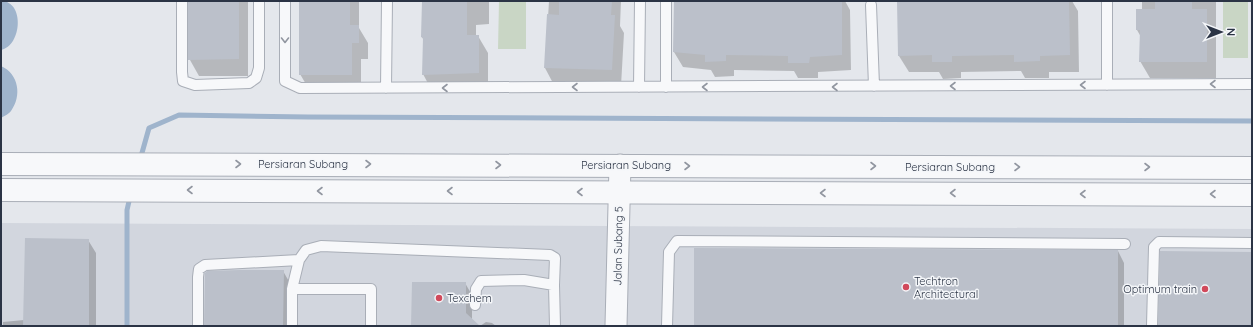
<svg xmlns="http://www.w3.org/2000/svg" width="1253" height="327" viewBox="0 0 1253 327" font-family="Quicksand,sans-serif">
<rect width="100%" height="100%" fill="#e4e7ec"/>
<path fill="#d2d6de" d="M1 223 1252 229V326H1Z"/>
<path fill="#c9d6c5" d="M499 1H526V49H498Z
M1223 1H1248V58H1223Z"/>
<path fill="#9fb4cc" d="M1 1C25 1 22 46 1 50Z
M1 66C19 74 22 96 11 111 9 114 4 116 1 118Z"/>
<path fill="#0003" d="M189 1H248V76H199L190 60Z
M299 1H359V28L368 43V59H361V91H310L300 74Z
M422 1H489V24L476 25V36H478L488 53V89L432 91 423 74 424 41 422 37Z
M549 1H621L620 26 624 33 621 86 554 85 545 68Z
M675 1H845L850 10 851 70 818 72V78H798L794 71 734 70V76L715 77 711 70 683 67 674 52Z
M898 1H1072L1078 11 1079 72H1049V78H1025L1021 71 961 72V78L943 79 939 72H909L899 56Z
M1142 1H1216V78H1150L1140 61 1141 37 1137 30V10H1142Z
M88 240 96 253V326H3V322L24 320Z
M1118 251 1124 263V326H695Z
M283 271 291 285V326H206Z
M465 283 472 295V320L479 326H412Z
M486 322 492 323 496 326H480Z"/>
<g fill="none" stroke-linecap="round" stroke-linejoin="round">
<path stroke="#9fb4cc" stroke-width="5" d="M140 160 149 128 179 115 308 117 1252 121
M127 326V210L130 197"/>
</g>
<path fill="#bbc0ca" d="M188 1H239V59L188 60Z
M299 1H350V25H359V43H352V75H299Z
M422 1H467V35H479V73L422 75 423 38 421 37Z
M559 1H612L611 15H615L612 70 544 68 547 14 559 15Z
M674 1H842V55L810 57 809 63H788V56L726 55V61L705 62V55L673 52Z
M897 1H1069L1070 55 1040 56V61L1014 62V55L952 56V62H932V55L898 56Z
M1155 1H1192V9H1207V62H1139L1140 30H1136V9H1155Z
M25 238 89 239V326H23Z
M694 248 1118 250V326H694Z
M1160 251 1252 252V326H1158Z
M239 270H284L283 326H204L205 273 207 271Z
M412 282H466V313L480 326H411Z"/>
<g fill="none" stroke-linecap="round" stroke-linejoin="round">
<g stroke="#a9aeb7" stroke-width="12">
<path id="service" d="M182 1V72L183 81 195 85 249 83 256 78 259 68V1
M285 1V81L300 88 1252 84
M871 5 874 86
M1107 85V1
M639 87 640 1
M666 87V1
M386 88 387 1
M292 289 299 260 306 250 321 246 550 255 555 258 554 285
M475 305 476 289 481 281 524 280 554 285 555 326
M198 326V277L199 269 205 265 299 260
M292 326V289H371V326
M667 326 669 252 677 241 1125 244
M1152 326 1154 247 1159 242 1252 243"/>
</g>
<g stroke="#a9aeb7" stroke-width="23">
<path id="minor" d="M616 326 620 165"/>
</g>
<g stroke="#a9aeb7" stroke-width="24">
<path id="tertiary" d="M1 164 1252 168
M1 190 1252 195"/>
</g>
<use href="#service" stroke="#f7f8fa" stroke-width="10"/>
<use href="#minor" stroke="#f7f8fa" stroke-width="21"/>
<use href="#tertiary" stroke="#f7f8fa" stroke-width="22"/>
</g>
<defs><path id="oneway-chevron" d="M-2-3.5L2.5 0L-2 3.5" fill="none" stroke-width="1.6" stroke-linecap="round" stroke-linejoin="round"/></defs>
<g stroke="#9196a0">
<use href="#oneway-chevron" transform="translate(285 40) rotate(90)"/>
<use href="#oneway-chevron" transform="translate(1213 84) rotate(180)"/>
<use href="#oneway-chevron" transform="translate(1083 85) rotate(180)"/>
<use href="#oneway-chevron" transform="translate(953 86) rotate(180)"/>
<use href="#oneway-chevron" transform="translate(575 87) rotate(180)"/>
<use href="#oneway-chevron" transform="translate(705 87) rotate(180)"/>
<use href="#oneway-chevron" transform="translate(835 87) rotate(180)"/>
<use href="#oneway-chevron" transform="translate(445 88) rotate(180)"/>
<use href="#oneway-chevron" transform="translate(238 164)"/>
<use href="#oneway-chevron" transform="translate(368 164)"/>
<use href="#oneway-chevron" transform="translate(498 165)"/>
<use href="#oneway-chevron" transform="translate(687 166)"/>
<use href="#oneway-chevron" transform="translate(873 166)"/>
<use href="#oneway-chevron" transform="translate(1017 167)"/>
<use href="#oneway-chevron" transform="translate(1147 167)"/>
<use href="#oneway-chevron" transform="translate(190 190) rotate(-180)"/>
<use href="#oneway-chevron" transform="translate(320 191) rotate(-180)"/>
<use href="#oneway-chevron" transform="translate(450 191) rotate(-180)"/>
<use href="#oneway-chevron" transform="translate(580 192) rotate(-180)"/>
<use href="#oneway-chevron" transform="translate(823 193) rotate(-180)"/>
<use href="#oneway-chevron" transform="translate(953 193) rotate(-180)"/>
<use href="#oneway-chevron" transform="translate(1083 194) rotate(-180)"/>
<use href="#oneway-chevron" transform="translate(1213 194) rotate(-180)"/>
</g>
<g fill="#d1495b" stroke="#f4f6f9" stroke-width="1.5">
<circle cx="906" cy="287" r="4"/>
<circle cx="1205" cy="289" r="4"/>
<circle cx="439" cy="298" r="4"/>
</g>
<g text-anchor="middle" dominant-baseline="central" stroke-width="3" stroke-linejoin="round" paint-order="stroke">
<g font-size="11" fill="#2b3445" stroke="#f4f6f9">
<text x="303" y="164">Persiaran Subang</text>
<text x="626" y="165">Persiaran Subang</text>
<text x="950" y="167">Persiaran Subang</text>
<text transform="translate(618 246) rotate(-89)">Jalan Subang 5</text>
</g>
<g font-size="11" fill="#2b3445" stroke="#f4f6f9" text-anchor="start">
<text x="914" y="281">Techtron<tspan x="914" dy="13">Architectural</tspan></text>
<text x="1197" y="289" text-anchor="end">Optimum train</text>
<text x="447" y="298">Texchem</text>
</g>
</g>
<rect width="1253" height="327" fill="none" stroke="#2b3445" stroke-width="4"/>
<g transform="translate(1221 32) rotate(90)" stroke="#f4f6f9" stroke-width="3" paint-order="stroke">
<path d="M0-3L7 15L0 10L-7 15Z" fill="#2b3445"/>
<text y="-6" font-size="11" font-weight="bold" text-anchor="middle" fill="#2b3445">N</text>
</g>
</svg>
